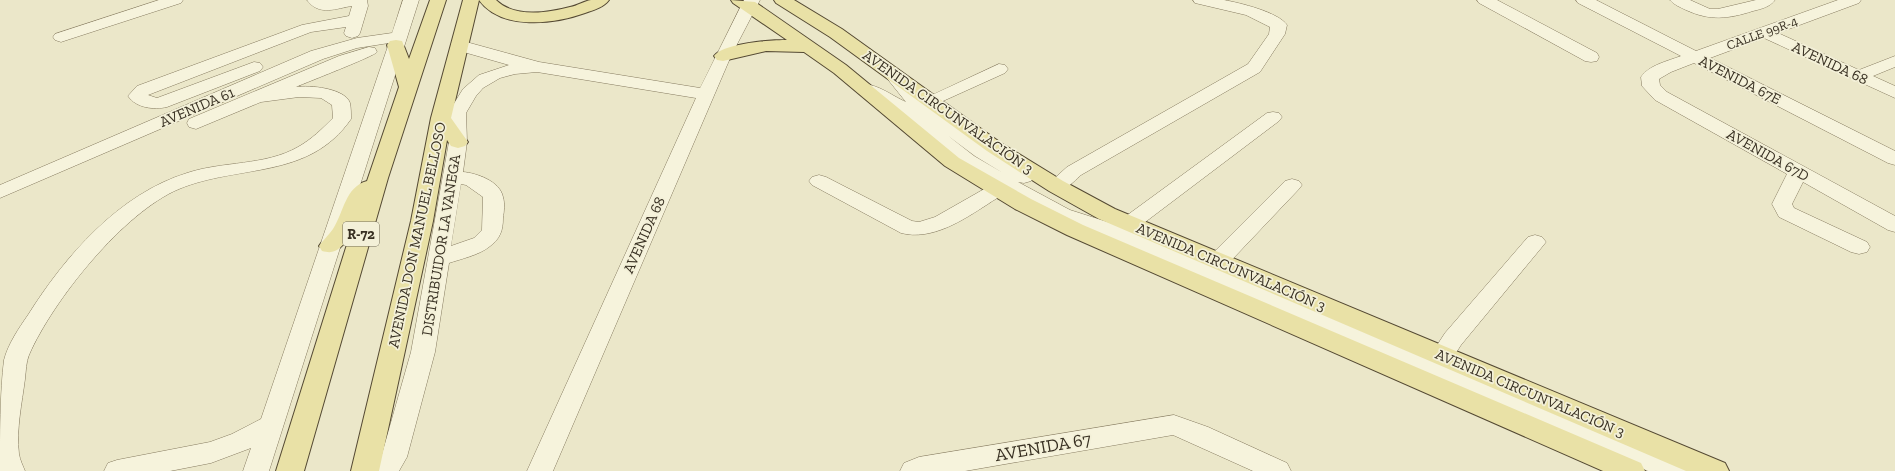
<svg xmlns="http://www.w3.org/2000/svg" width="1895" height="471" viewBox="0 0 1895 471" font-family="'Zilla Slab',serif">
<rect width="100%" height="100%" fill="#ebe7c9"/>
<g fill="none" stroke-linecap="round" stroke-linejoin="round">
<g stroke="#867b60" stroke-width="1">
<path id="minor" d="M159 0H183L181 3 67 40 61 42 55 40 53 37 55 34Z
M307 0H367L368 6 360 33 358 36 352 38 346 36 344 33 346 27 311 32 148 95 157 98 254 62 260 63 263 67 260 71 167 107C154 110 136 108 128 96L137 86 302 25 349 16 352 6C337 8 319 17 307 0Z
M403 0H419L269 471H243L251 448 211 463 170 471H104L108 463 117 460 210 442 232 434 261 419 389 43 357 48 323 59 0 198V185L311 51 357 38 392 33Z
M744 0H760L731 56 553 471H527L696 98 537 72 515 74 500 78 483 88 476 96 466 113 467 142 463 172C476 173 500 181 503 197 505 204 504 211 503 218 503 231 500 239 489 247 479 255 461 259 449 263L435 352 407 457 399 471H372L382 454 411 352 449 142 448 113 463 89 479 75 509 65 453 49 451 45 453 41 459 40 539 62 700 88ZM461 184 466 185 483 197 482 230 474 238 451 246Z
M1193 0C1203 0 1214 0 1224 0 1240 3 1278 12 1287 25L1285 34 1260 72 1081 175C1071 184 1063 194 1049 190L1046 186 1067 167 1248 64 1269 34 1270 27 1246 15 1195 3Z
M1477 0H1497L1597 53 1599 57 1597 61 1591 62 1585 61 1479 3Z
M1576 0H1596L1696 51 1838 0H1861L1859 3 1778 33 1859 70 1895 56V67L1873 76 1895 86V98L1764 38 1710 58 1895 151V165L1888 163 1694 63 1671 72 1659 79 1660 85 1667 92 1895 216V232L1888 230 1803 182 1792 204 1794 208 1867 242 1870 247 1867 252 1859 254 1851 252 1779 217 1772 204 1787 174 1655 100 1642 86 1641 77C1649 65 1668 61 1681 56L1578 3Z
M1670 0H1690L1710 9H1718L1756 0H1775C1770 7 1761 9 1753 11 1728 19 1710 21 1686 10 1680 7 1674 5 1670 0Z
M369 47 375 48 377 52C375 56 307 82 296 87 309 85 345 88 350 103 351 108 351 114 351 119 309 180 239 164 179 189 124 212 53 300 29 355 26 362 26 371 25 379 22 403 16 429 19 454 20 460 23 466 25 471H0C0 438 0 391 4 360 8 344 19 328 28 315 65 256 119 194 187 173 223 161 265 166 298 147 312 139 322 129 333 118L332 105 321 98 299 97 261 102 196 129 189 127 187 123 189 119 339 56Z
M999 64 1005 65 1008 69 1005 73 932 106 989 148 1031 173 1034 177 1031 181 1024 183 1018 182 1070 210 1120 226 1119 224 1122 219 1267 113 1273 112 1279 113 1282 117 1279 121 1136 229 1131 230 1208 263 1207 261 1210 256 1285 181 1292 179 1299 181 1302 185 1299 189 1226 266 1220 268 1430 356 1445 333 1528 237 1535 235 1542 237 1546 242 1542 247 1461 345 1450 362 1447 363 1684 463 1688 471H1648L1097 232 1056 220 1006 191C1001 197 993 200 988 204 963 220 932 241 901 233L812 185 809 181 812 177 819 175 826 177 912 221 919 222 935 217 993 184 960 164 895 111 859 93 856 89 859 85C874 81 892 96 906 102L881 71 884 67 890 66 896 67 923 99ZM947 135 975 156 1003 173 974 156Z
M1174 415 1208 427 1287 463 1291 471H1253L1173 435 965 471H900L904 463 919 457Z"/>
</g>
<g stroke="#544933" stroke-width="2">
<path id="major" d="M430 0H446L388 178 304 471H276L349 238C340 248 336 255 322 251L319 246C323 240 329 235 333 229 344 212 345 187 367 181L399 87 387 45 390 41 396 40 402 41 409 59Z
M463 0H496C514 18 548 13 570 7 577 6 584 1 591 0 597 0 603 0 609 0 604 7 594 10 585 13 555 24 501 31 479 0L451 118 468 142 465 146 458 148 451 146 447 140 433 221 379 471H351L411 221 431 118Z
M731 0 755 2 846 65 959 158 1031 199 1083 225 1641 463 1645 471H1603L1067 235 1015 209 945 166 834 73 804 52 766 51 723 61 717 60 714 56C723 43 771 40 787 40L733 3Z
M774 0H794L842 29 1001 143 1063 181 1115 209 1725 463 1729 471H1686L1099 219 1049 191 987 151 830 37 776 3Z"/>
</g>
<use href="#minor" fill="#f6f3dc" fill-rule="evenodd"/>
<use href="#major" fill="#e9e1a6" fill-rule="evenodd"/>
</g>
<g text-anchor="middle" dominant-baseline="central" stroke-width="3.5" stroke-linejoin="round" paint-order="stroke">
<g font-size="13" fill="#383022" stroke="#f3f0d8">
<text transform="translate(1762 33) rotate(-20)">CALLE 99R-4</text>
</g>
<rect fill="#f3f0d8" stroke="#706a59" stroke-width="1" x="343" y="222" width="36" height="24" rx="3"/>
<g font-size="14" font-weight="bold" fill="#383022">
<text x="361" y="234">R-72</text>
</g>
<g font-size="15" fill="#383022" stroke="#f3f0d8">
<text transform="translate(1830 63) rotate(25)">AVENIDA 68</text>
<text transform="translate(1740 80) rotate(27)">AVENIDA 67E</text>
<text transform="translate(197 107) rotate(-23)">AVENIDA 61</text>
<text transform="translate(948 112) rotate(35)">AVENIDA CIRCUNVALACIÓN 3</text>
<text transform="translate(1768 155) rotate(29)">AVENIDA 67D</text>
<text transform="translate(417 235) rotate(-78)">AVENIDA DON MANUEL BELLOSO</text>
<text transform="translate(644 235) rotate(-66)">AVENIDA 68</text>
<text transform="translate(441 245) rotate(-81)">DISTRIBUIDOR LA VANEGA</text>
<text transform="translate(1231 267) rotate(23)">AVENIDA CIRCUNVALACIÓN 3</text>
<text transform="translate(1530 393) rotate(23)">AVENIDA CIRCUNVALACIÓN 3</text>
</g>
<g font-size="18" fill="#383022" stroke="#f3f0d8">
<text transform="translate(1043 447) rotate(-10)">AVENIDA 67</text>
</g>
</g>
</svg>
